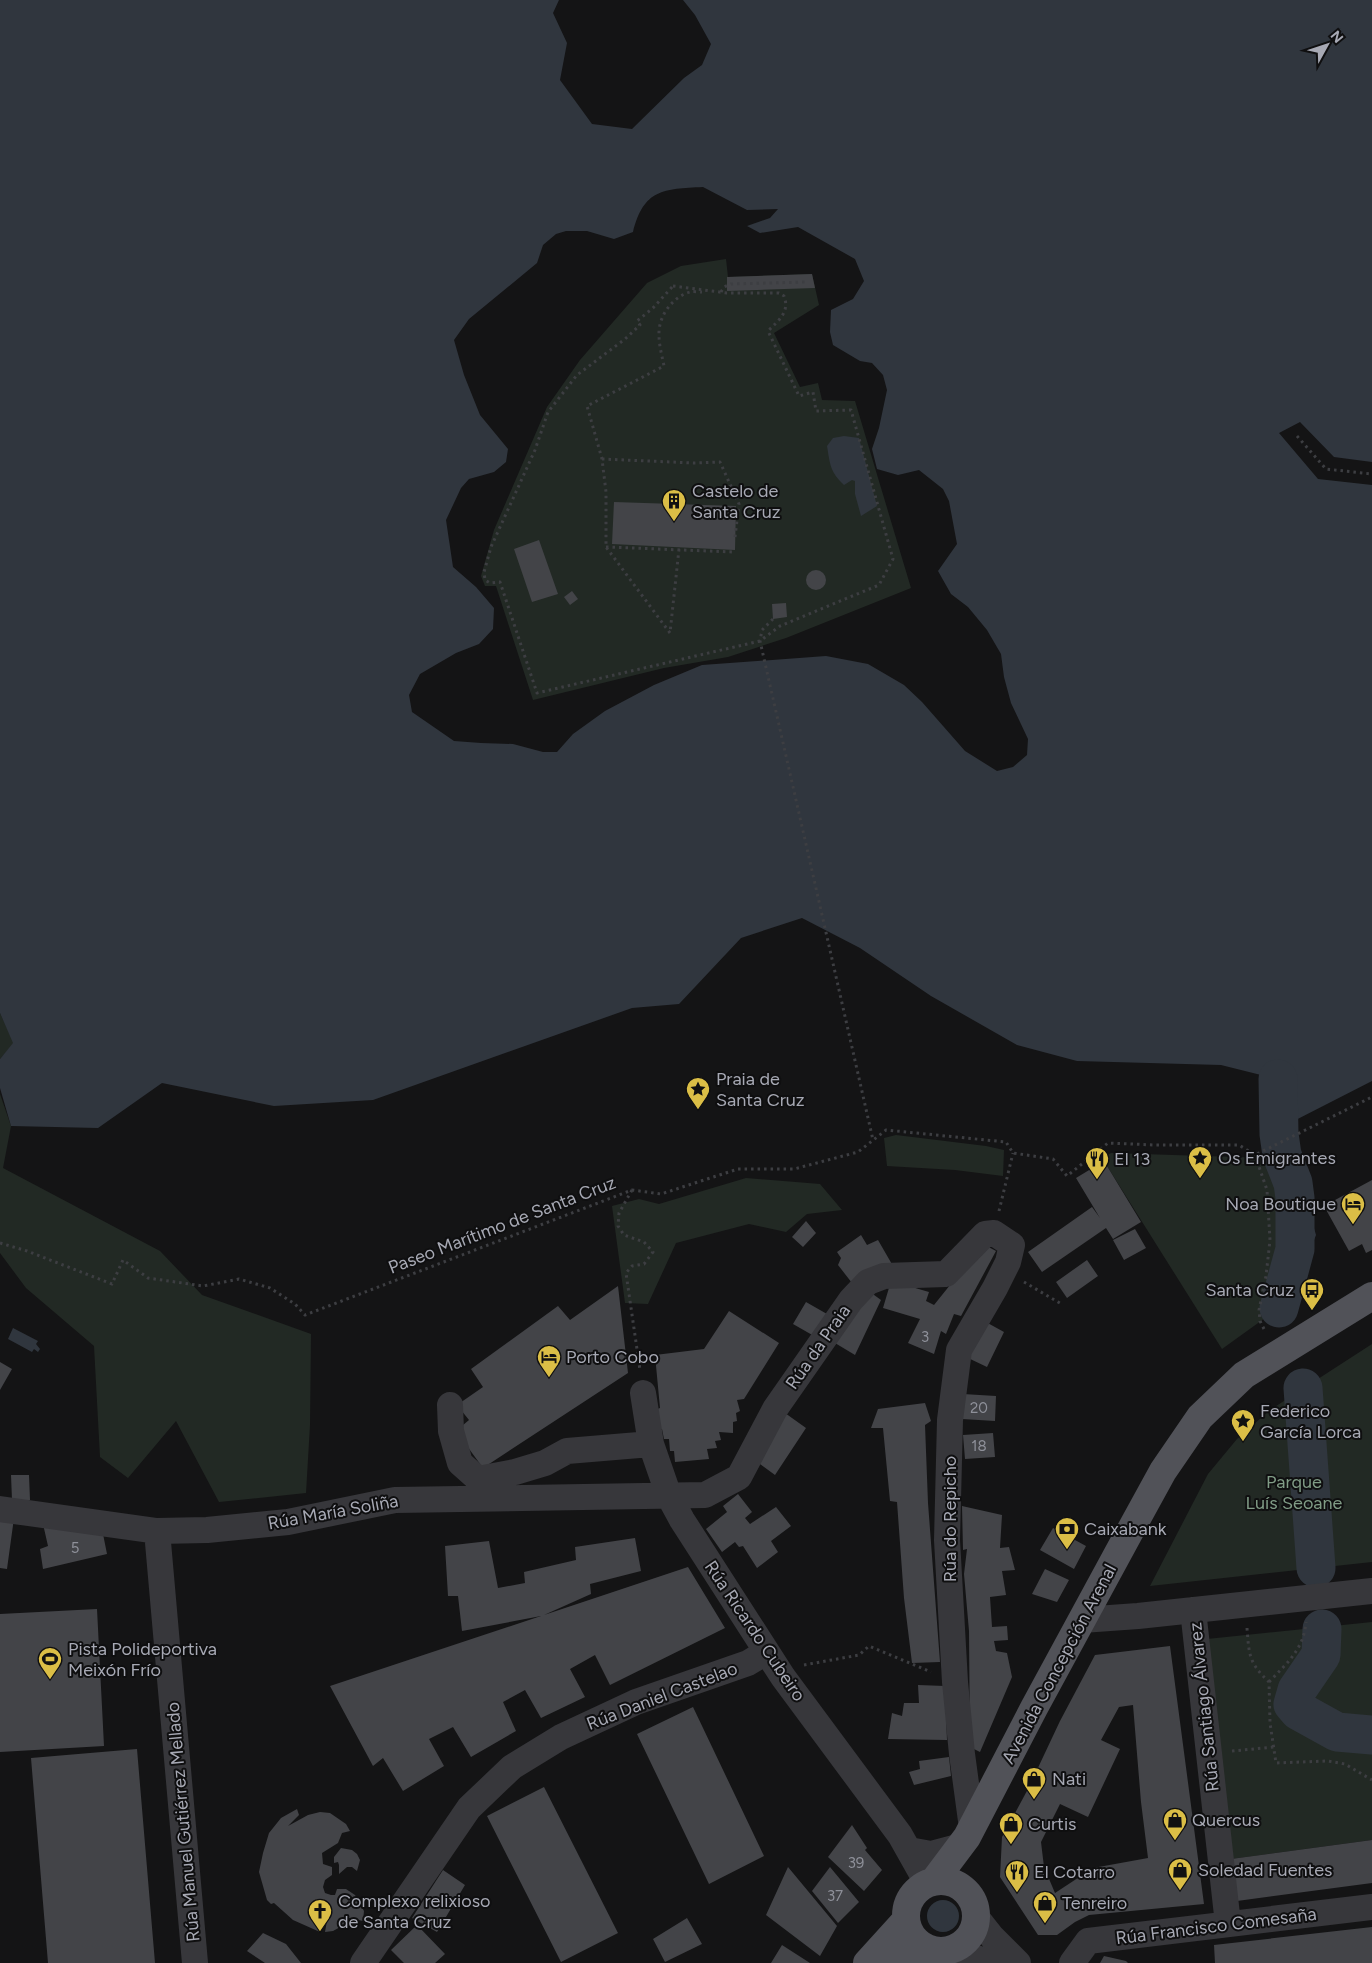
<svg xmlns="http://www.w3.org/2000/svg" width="1372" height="1963" viewBox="0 0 1372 1963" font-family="Figtree,sans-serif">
<rect width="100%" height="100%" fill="#141415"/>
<path fill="#222924" d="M726 259 728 277 812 274 819 305 774 333 800 387 818 383 822 400 855 401 911 588 786 638 728 657 664 668 533 700 496 586H485L481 576 494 530 547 407 580 360 647 283 681 266Z
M0 1013 14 1043 0 1059Z
M0 1094 11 1126 3 1168 160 1251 202 1295 311 1334 310 1425 306 1493 219 1502 176 1421 128 1478 100 1457 94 1346 26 1288 0 1253Z
M896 1135 986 1146 1004 1150 1003 1176 955 1170 887 1166 884 1138Z
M1111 1153 1267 1158 1285 1182 1276 1295 1279 1308 1222 1349 1102 1158Z
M746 1178 820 1184 842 1210 807 1214 786 1232 749 1224 676 1243 648 1304 625 1303 612 1206 639 1199 659 1204Z
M1372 1344V1562L1150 1586 1208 1474 1237 1439 1270 1410Z
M1372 1622V1840L1231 1859 1207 1639Z"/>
<path fill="#30363e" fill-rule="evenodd" d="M0 0H559L553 13 567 43 560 80 592 124 632 129 684 78 702 65 711 44 695 15 683 0H1372V1081L1282 1127 1277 1079 1221 1065 1077 1061 1017 1045 931 996 860 948 802 918 741 938 679 1004 632 1008 373 1100 274 1106 162 1083 98 1128 11 1126 0 1088V1059L13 1043 0 1013ZM703 187 747 210 778 209 770 218 747 226 760 233 798 227 855 259 864 281 853 299 831 310 830 332 833 345 860 361 872 363 883 375 887 390 879 428 872 449 877 469 898 475 919 470 943 489 949 501 957 544 938 571 951 594 968 607 987 630 1001 654 1004 677 1011 703 1028 739 1027 755 1013 767 997 771 965 751 922 702 904 685 868 664 826 656 702 665 654 685 605 711 573 734 557 752H543L513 744 481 743 454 741 412 712 409 695 420 674 456 653 479 644 493 629 494 608 476 587 453 567 446 520 461 488 469 479 494 472 506 462 508 449 480 415 464 375 454 340 469 319 537 263 543 245 556 234 566 231H587L614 239 633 232C644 189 663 189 703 187Z
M844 436 859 438 877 506 861 516 855 494V481L852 480 844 485C830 472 830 464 827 446L833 438Z
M1285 1182 1301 1183 1316 1235 1291 1300 1279 1308 1276 1295Z
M13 1328 38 1341 36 1344 40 1349 38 1352 34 1349 32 1352 8 1339Z
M927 1916a16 16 0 1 1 32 0a16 16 0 1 1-32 0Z"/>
<path fill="#141415" d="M1300 422 1334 457 1372 462V485L1318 479 1279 433Z"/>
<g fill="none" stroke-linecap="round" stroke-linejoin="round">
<path stroke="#30363e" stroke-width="39" d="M1278 1079 1279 1134 1282 1155 1293 1183 1295 1198V1249L1279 1308
M1303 1388 1316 1568
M1322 1629 1321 1655 1297 1690 1293 1704 1299 1711 1337 1732 1372 1735"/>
</g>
<path fill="#434448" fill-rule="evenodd" d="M812 274 815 288 727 291V277Z
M614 502 736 506 735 550 612 544Z
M539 540 558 594 532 602 514 549Z
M806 580a10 10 0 1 1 20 0a10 10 0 1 1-20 0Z
M572 591 578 599 570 605 564 597Z
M786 603 787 617 773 619 772 604Z
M1104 1161 1141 1222 1113 1239 1106 1228 1042 1272 1028 1252 1092 1207 1100 1218 1076 1178Z
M1372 1180V1250L1366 1253 1362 1244 1349 1251 1324 1206Z
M806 1221 816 1233 803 1247 792 1237Z
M1135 1229 1146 1248 1124 1260 1113 1240Z
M861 1235 867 1245 878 1240 893 1266 852 1283 838 1265 841 1258 837 1252Z
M983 1244 996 1251 961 1316 954 1314 946 1334 941 1331 934 1354 908 1343 920 1319 883 1308 891 1281 929 1292 926 1301 934 1305Z
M1087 1260 1098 1276 1067 1298 1056 1282Z
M618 1286 628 1373 483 1468 456 1431 469 1420 457 1405 483 1387 471 1369 558 1306 570 1320Z
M870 1292 881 1300 855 1355 835 1343Z
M806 1302 827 1314 814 1336 793 1324Z
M729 1311 779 1343 744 1399 737 1400 740 1411 736 1413 737 1421 733 1422V1433L719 1432 721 1440 715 1441 717 1448 707 1449 709 1459 675 1462 674 1451H670L669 1439H664L662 1429H658L655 1410 660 1408 655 1355 704 1349Z
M984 1321 1004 1332 987 1367 966 1357Z
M0 1362 12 1369 0 1390Z
M963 1394 996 1396 995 1421 962 1419Z
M925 1403 931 1421 925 1425 928 1503 940 1662 912 1663 904 1598 897 1502 890 1501 883 1428H871L878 1409Z
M785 1413 806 1428 775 1475 756 1461Z
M993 1433 995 1457 965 1459 963 1435Z
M11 1475H29L30 1500H12Z
M738 1494 752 1512 745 1518 750 1524 776 1507 791 1526 771 1541 778 1552 757 1568 743 1546 739 1547 735 1542 722 1552 706 1529 727 1512 723 1506Z
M962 1506 1002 1515 1000 1548 1009 1547 1015 1570 1002 1571 1006 1595 990 1597 992 1627 1007 1626 1008 1640 994 1641 996 1651 1007 1653 1012 1677 980 1752 970 1747 969 1631 964 1574 967 1549 963 1550Z
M0 1516 14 1518 7 1569 0 1568Z
M43 1524 102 1529 107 1554 43 1569 40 1549 48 1546Z
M1053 1528 1086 1546 1074 1569 1040 1550Z
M635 1538 641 1571 590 1584 591 1594 544 1615 688 1567 725 1628 610 1685 595 1655 570 1669 585 1697 541 1718 525 1690 503 1702 516 1731 471 1757 453 1727 429 1739 444 1766 403 1791 383 1758 373 1766 330 1686 541 1616 462 1631 458 1596H448L445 1546 489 1541 498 1588 525 1583 524 1572 576 1560 575 1547Z
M1045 1569 1069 1580 1057 1602 1032 1594Z
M97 1609 104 1746 0 1752V1614Z
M1170 1646 1204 1904 1089 1915 1075 1922 1057 1935H1038L1000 1877 1002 1837 1028 1789 1060 1721 1095 1655ZM1133 1705 1141 1802 1148 1858 1093 1868 1055 1893 1044 1867 1041 1842 1060 1804 1088 1817 1120 1749 1101 1740 1119 1707Z
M918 1685 945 1686 947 1740 888 1739 892 1713 902 1716 904 1703H919Z
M693 1707 764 1856 709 1884 637 1734Z
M137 1749 155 1963H48L31 1758Z
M949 1757 951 1776 914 1785 909 1772 920 1769 919 1761Z
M544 1787 618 1933 561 1962 487 1816Z
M297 1809 299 1815 288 1826 308 1815 320 1812 330 1813 346 1824 350 1831 342 1833 338 1843 322 1853 323 1864 332 1867V1875L325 1880 323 1887 325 1893 331 1895H335L337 1889H346L355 1895 364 1911 363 1921 349 1918 342 1926 333 1931 325 1932 328 1915 322 1908V1905L316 1915 323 1921 320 1932 293 1920 274 1903 271 1904 267 1900 259 1872 263 1853 269 1833 281 1818Z
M852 1825 867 1848 865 1850 882 1870 864 1891 828 1857Z
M1372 1840V1883L1237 1901 1231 1859Z
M341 1848 352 1850 357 1854 360 1860 357 1871 352 1867H347L339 1874V1865L338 1862 334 1863V1857Z
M788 1867 837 1926 820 1956 766 1915Z
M830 1867 859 1902 838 1923 812 1891Z
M443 1870 465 1885 437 1932 412 1918Z
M687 1918 702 1944 665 1962 653 1939Z
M417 1925 445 1954 435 1963H404L391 1950Z
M1372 1927V1963H1215L1214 1945Z
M263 1933 286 1944 301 1963H265L247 1951Z
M782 1945 810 1963H771Z
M1104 1956 1126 1961 1128 1963H1100Z"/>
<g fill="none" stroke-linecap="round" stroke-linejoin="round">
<path stroke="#3d3e42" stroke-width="3" stroke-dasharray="2.5 4" stroke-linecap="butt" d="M673 286 727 293H779L784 296C790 312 779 320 768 331L799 396 813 392 816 411 851 410 893 559 879 585 780 626 760 641 537 693 500 582 490 583 485 580 484 572 491 547 535 450 548 412 577 375 625 339 640 325 637 321 653 308Z
M721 292 724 287 731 284 806 282
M1297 436 1326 469 1372 474
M602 459 694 463 720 462 739 504 735 537
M606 547 734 552
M679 549 670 633 606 547V492L602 459 587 406 664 366C662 356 659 345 659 335 658 317 672 297 690 292 693 291 698 292 702 292
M773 619 762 630 760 641 873 1140
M1255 1155 1267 1190 1270 1240 1266 1276 1259 1310 1260 1321 1264 1329
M632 1190 619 1213 618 1226 624 1235 644 1242 653 1252 644 1264 632 1266 626 1273 640 1370
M999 1211 1013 1153
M0 1243 27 1251 112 1284 123 1260 148 1278 203 1286 239 1279 270 1288 295 1304 305 1315 632 1190 661 1194 738 1169H794L858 1152 886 1130 1006 1142 1013 1153 1053 1159 1067 1176 1108 1143 1154 1145H1239L1255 1155 1372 1097
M1024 1282 1063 1305
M1247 1628C1249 1655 1249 1663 1269 1682L1270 1723 1276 1763 1328 1761 1345 1764 1372 1780
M804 1665 859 1655 869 1646 931 1672
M1269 1682C1287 1663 1304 1649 1306 1622
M1232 1751 1274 1747"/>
<path stroke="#37373b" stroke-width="26" d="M643 1393 651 1444 669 1496 682 1520 783 1677 900 1835 927 1883
M450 1405 451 1431 460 1463 478 1479 515 1472 545 1463 567 1451 651 1444
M0 1509 157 1531 207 1530 288 1522 395 1500 705 1495 739 1477 775 1409 851 1300 868 1282 884 1276 946 1274 985 1234 994 1233 1012 1245 1008 1262 995 1288 959 1350 950 1420 947 1540 955 1682 962 1754 972 1828
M157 1531 195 1963
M1193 1610 1228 1924
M1082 1620 1138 1616 1372 1591
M909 1850 931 1854 961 1846
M977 1918 992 1937 1018 1963
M954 1950 990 1963
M363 1963 469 1808 512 1767 561 1737 636 1702 748 1663 766 1652
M1072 1963 1088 1941 1372 1907"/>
<path stroke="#515258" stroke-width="28" d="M906 1916a35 35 0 1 1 70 0a35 35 0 1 1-70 0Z
M934 1881 967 1837 1034 1708 1129 1533 1163 1471 1200 1417 1244 1375 1372 1296
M867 1963 906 1920
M894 1963 931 1950"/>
</g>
<defs>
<g id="building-pin" transform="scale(1.25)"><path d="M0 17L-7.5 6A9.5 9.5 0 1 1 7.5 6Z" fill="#dbbe46" stroke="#0f0f10"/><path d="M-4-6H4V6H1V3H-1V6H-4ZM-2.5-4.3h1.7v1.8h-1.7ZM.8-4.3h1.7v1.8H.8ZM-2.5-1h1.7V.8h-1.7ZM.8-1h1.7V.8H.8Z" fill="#111"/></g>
<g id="sight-pin" transform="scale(1.25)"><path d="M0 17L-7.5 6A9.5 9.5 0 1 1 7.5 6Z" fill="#dbbe46" stroke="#0f0f10"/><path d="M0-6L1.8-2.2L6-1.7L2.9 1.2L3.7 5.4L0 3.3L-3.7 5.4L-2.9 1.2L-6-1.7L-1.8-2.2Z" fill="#111"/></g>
<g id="restaurant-pin" transform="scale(1.25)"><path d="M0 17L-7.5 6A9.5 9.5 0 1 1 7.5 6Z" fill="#dbbe46" stroke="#0f0f10"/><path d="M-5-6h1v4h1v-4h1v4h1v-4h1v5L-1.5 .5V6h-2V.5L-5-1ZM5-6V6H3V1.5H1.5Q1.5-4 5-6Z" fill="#111"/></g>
<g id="hotel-pin" transform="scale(1.25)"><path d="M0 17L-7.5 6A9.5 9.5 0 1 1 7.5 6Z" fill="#dbbe46" stroke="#0f0f10"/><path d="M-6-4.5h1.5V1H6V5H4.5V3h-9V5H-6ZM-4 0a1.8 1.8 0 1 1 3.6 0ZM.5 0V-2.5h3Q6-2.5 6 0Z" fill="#111"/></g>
<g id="bus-pin" transform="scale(1.25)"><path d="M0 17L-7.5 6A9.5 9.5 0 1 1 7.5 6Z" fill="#dbbe46" stroke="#0f0f10"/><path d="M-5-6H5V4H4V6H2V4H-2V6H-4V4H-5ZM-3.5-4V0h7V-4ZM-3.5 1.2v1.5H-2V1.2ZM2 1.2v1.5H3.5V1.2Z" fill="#111"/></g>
<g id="bank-pin" transform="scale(1.25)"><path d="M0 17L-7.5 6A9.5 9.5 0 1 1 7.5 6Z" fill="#dbbe46" stroke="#0f0f10"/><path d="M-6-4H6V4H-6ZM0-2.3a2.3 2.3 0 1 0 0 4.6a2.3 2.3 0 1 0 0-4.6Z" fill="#111"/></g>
<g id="stadium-pin" transform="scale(1.25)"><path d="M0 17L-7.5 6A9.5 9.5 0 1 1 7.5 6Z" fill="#dbbe46" stroke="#0f0f10"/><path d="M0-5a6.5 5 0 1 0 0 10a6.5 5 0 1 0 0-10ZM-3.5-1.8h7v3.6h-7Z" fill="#111"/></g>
<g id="shop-pin" transform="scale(1.25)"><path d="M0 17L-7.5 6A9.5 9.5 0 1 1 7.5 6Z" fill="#dbbe46" stroke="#0f0f10"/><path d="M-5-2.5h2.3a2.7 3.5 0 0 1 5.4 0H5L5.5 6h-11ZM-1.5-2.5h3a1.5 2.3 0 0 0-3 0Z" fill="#111"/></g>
<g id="church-pin" transform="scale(1.25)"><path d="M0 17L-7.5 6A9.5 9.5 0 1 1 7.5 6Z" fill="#dbbe46" stroke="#0f0f10"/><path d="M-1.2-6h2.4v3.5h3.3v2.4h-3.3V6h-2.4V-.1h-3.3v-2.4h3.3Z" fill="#111"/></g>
</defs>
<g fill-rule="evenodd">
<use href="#building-pin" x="674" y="501"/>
<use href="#sight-pin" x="698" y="1089"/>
<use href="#sight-pin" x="1200" y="1158"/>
<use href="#restaurant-pin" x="1097" y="1159"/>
<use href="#hotel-pin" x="1353" y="1204"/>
<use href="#bus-pin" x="1312" y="1290"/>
<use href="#hotel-pin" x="549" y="1357"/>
<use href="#sight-pin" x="1243" y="1421"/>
<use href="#bank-pin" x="1067" y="1529"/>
<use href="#stadium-pin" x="50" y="1659"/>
<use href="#shop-pin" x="1034" y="1779"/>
<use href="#shop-pin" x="1175" y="1820"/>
<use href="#shop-pin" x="1011" y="1824"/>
<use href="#shop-pin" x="1180" y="1870"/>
<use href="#restaurant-pin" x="1017" y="1872"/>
<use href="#shop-pin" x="1045" y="1903"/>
<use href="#church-pin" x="320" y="1911"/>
</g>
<g text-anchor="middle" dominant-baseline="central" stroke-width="4" stroke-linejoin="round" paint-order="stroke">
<g font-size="15" fill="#8e9099">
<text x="925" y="1337">3</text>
<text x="979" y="1408">20</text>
<text x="979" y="1446">18</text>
<text x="75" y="1548">5</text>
<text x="856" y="1863">39</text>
<text x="835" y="1896">37</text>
</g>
<g font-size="18" fill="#a7a9b4" stroke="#0f0f10" text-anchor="start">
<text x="692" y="491">Castelo de<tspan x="692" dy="21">Santa Cruz</tspan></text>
<text x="716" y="1079">Praia de<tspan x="716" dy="21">Santa Cruz</tspan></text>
<text x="1218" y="1158">Os Emigrantes</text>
<text x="1114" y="1159">El 13</text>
<text x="1336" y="1204" text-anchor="end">Noa Boutique</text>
<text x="1294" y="1290" text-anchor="end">Santa Cruz</text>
<text x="566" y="1357">Porto Cobo</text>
<text x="1260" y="1411">Federico<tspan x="1260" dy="21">García Lorca</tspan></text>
<text x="1084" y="1529">Caixabank</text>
<text x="68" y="1649">Pista Polideportiva<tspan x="68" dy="21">Meixón Frío</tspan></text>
<text x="1052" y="1779">Nati</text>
<text x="1192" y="1820">Quercus</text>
<text x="1028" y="1824">Curtis</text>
<text x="1198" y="1870">Soledad Fuentes</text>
<text x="1034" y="1872">El Cotarro</text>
<text x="338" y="1901">Complexo relixioso<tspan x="338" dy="21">de Santa Cruz</tspan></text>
<text x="1062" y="1903">Tenreiro</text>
</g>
<g font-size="18" fill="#a7a9b4" stroke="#0f0f10">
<text transform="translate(502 1225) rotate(-21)">Paseo Marítimo de Santa Cruz</text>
<text transform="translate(818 1347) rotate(-55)">Rúa da Praia</text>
<text transform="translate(333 1512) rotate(-10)">Rúa María Soliña</text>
<text transform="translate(950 1519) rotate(-90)">Rúa do Repicho</text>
<text transform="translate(755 1631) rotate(56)">Rúa Ricardo Cubeiro</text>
<text transform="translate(1059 1664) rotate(-62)">Avenida Concepción Arenal</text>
<text transform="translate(662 1696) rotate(-21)">Rúa Daniel Castelao</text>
<text transform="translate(1204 1707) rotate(-96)">Rúa Santiago Álvarez</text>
<text transform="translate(183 1822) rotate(-95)">Rúa Manuel Gutiérrez Mellado</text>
<text transform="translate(1216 1926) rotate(-7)">Rúa Francisco Comesaña</text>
</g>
<g font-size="18" fill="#809c86" stroke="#0f0f10">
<text x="1294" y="1482">Parque<tspan x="1294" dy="21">Luís Seoane</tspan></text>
</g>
</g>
<g transform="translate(1327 45) rotate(50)" stroke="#0f0f10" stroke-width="4" paint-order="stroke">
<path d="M0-4L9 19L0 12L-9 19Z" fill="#a7a9b4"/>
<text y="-8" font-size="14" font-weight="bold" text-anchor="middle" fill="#a7a9b4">N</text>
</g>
</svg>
